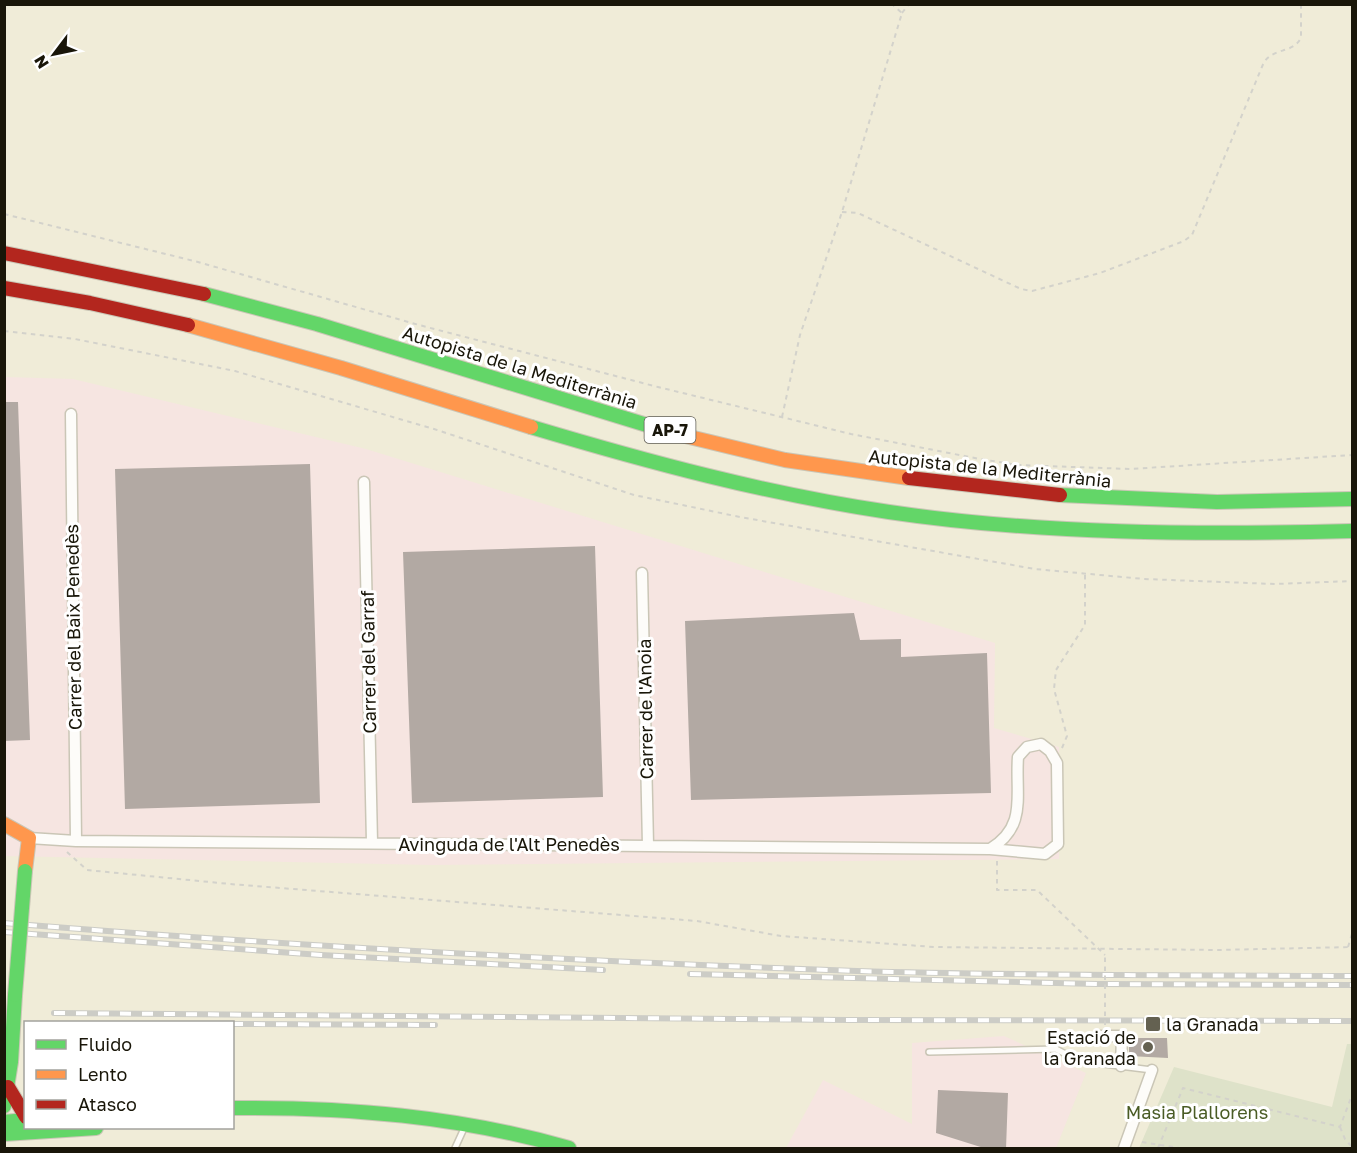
<svg xmlns="http://www.w3.org/2000/svg" width="1357" height="1153" viewBox="0 0 1357 1153" font-family="'Golos Text',sans-serif">
<rect width="100%" height="100%" fill="#f0ecd8"/>
<path fill="#f6e5e1" d="M5 377 73 379 366 449 995 643 994 728 1059 747V859L432 865 5 856Z
M1004 1036 1086 1073 1056 1148H786L823 1080 912 1124V1043Z"/>
<path fill="#dee2c9" d="M1347 1044H1352V1148H1139L1174 1067 1332 1107Z"/>
<path fill="#b2a9a3" d="M4 402H18L30 740 4 741Z
M310 464 320 803 125 809 115 469Z
M595 546 603 797 412 803 403 552Z
M854 613 860 640 901 639V657L987 653 991 793 691 800 685 621Z
M1129 1038H1167L1168 1058 1129 1056Z
M938 1090 1008 1093 1006 1149H987L936 1133Z"/>
<g fill="none" stroke-linecap="round" stroke-linejoin="round">
<g stroke="#cac6b6" stroke-width="8">
<path id="lane" d="M929 1052 1056 1049 1079 1061 1152 1070
M455 1148 466 1124"/>
</g>
<g stroke="#cac6b6" stroke-width="13">
<path id="street" d="M71 414 76 841
M364 482 372 842
M642 573 648 845
M29 838 76 841 990 849 1045 854 1058 844 1057 763 1050 751 1041 744 1027 747 1018 757C1015 795 1028 826 990 849
M1098 1036H1122L1121 1066
M1124 1148 1152 1070"/>
</g>
<g stroke="#cac6b6" stroke-width="16">
<path id="fast" d="M204 294 317 324 673 433
M531 427C648 462 767 494 889 512 1037 534 1202 535 1352 531
M1060 495 1217 502 1352 499
M4 1106 11 1062 15 995
M232 1108C347 1107 458 1116 569 1148
M4 1122 26 1120
M4 1134 96 1128"/>
</g>
<g stroke="#cac6b6" stroke-width="16">
<path id="slow" d="M188 325 341 368 531 427
M673 433 785 460 909 478
M4 824 29 838 25 871"/>
</g>
<g stroke="#cac6b6" stroke-width="16">
<path id="jam" d="M4 253 204 294
M4 288 90 303 188 325
M909 478 1060 495
M8 1087 26 1117"/>
</g>
<path stroke="#d3d2cb" stroke-width="2" stroke-dasharray="4.5 4.5" stroke-linecap="butt" d="M902 13 909 4
M842 212 858 213 1021 289 1032 291 1100 273 1184 241 1192 235 1264 62C1275 47 1292 54 1301 38V4
M4 214 198 262 419 325 658 387 851 434 980 459 1018 465 1130 469 1352 455
M4 331 75 339 235 371 434 429 634 495 740 517 1035 569 1144 579 1275 584 1352 581
M782 417 800 335 842 212 902 13 892 4
M1062 748 1067 736 1054 689 1056 670 1085 625V573
M67 852 87 870 230 884 697 921 781 936 934 947 1218 950 1352 947
M997 861V890H1037L1105 955
M1348 947 1352 934
M1340 1127 1345 1139 1352 1147
M1142 1142 1179 1148
M1158 1148 1183 1088 1340 1127 1352 1095"/>
<use href="#lane" stroke="#fdfcf9" stroke-width="5"/>
<use href="#street" stroke="#fdfcf9" stroke-width="10"/>
<use href="#fast" stroke="#63d668" stroke-width="14"/>
<use href="#slow" stroke="#ff974d" stroke-width="14"/>
<use href="#jam" stroke="#b3261e" stroke-width="14"/>
<g stroke="#ccccc6" stroke-width="6">
<path id="rail" d="M4 923C288 946 573 961 857 971 1022 976 1188 975 1352 976
M4 932 321 955 603 970
M690 974 1097 984 1352 985
M54 1013 848 1020 1352 1021
M232 1024 435 1025"/>
</g>
<use href="#rail" stroke="#fff" stroke-width="4" stroke-dasharray="11" stroke-linecap="butt"/>
<g stroke="#cac6b6" stroke-width="16" stroke-linecap="butt">
<path id="fast-bridge" d="M15 995 25 871"/>
</g>
<path stroke="#d3d2cb" stroke-width="2" stroke-dasharray="4.5 4.5" stroke-linecap="butt" d="M1105 1025V955"/>
<use href="#fast-bridge" stroke="#63d668" stroke-width="14"/>
</g>
<g fill="#646151" stroke="#fff" stroke-width="2">
<rect x="1145" y="1016" width="16" height="16" rx="3"/>
<circle cx="1148" cy="1047" r="6"/>
</g>
<g text-anchor="middle" dominant-baseline="central" stroke-width="6" stroke-linejoin="round" paint-order="stroke">
<rect fill="#fff" stroke="#5e5c53" stroke-width="1.5" x="644.5" y="417" width="51" height="26" rx="4.5"/>
<g font-size="16" font-weight="bold" fill="#191609">
<text x="670" y="430">AP-7</text>
</g>
<g font-size="18" fill="#191609" stroke="#fff">
<text transform="translate(520 367) rotate(17)">Autopista de la Mediterrània</text>
<text transform="translate(990 468) rotate(6)">Autopista de la Mediterrània</text>
<text transform="translate(73 627) rotate(-91)">Carrer del Baix Penedès</text>
<text transform="translate(368 662) rotate(-91)">Carrer del Garraf</text>
<text transform="translate(645 709) rotate(-91)">Carrer de l'Anoia</text>
<text x="509" y="844">Avinguda de l'Alt Penedès</text>
</g>
<g font-size="18" fill="#191609" stroke="#fff" text-anchor="start">
<text x="1166" y="1024">la Granada</text>
<text x="1136" y="1037" text-anchor="end">Estació de<tspan x="1136" dy="21">la Granada</tspan></text>
</g>
<g font-size="18" fill="#4a5c25" stroke="#fff">
<text x="1197" y="1112">Masia Plallorens</text>
</g>
</g>
<rect width="1357" height="1153" fill="none" stroke="#191609" stroke-width="12"/>
<rect x="24" y="1021" width="210" height="108" fill="#ffffff" stroke="#a3a29d" stroke-width="1.5"/>
<rect x="36" y="1040" width="30" height="9" fill="#63d668" stroke="#a3a29d" stroke-width="1.5"/>
<text x="78" y="1051" font-size="18" fill="#191609">Fluido</text>
<rect x="36" y="1070" width="30" height="9" fill="#ff974d" stroke="#a3a29d" stroke-width="1.5"/>
<text x="78" y="1081" font-size="18" fill="#191609">Lento</text>
<rect x="36" y="1100" width="30" height="9" fill="#b3261e" stroke="#a3a29d" stroke-width="1.5"/>
<text x="78" y="1111" font-size="18" fill="#191609">Atasco</text>
<g transform="translate(54 54) rotate(238)" stroke="#ffffff" stroke-width="4.5" paint-order="stroke">
<path d="M0-4.5L10 22L0 15L-10 22Z" fill="#191609"/>
<text y="-9" font-size="16" font-weight="bold" text-anchor="middle" fill="#191609">N</text>
</g>
</svg>
